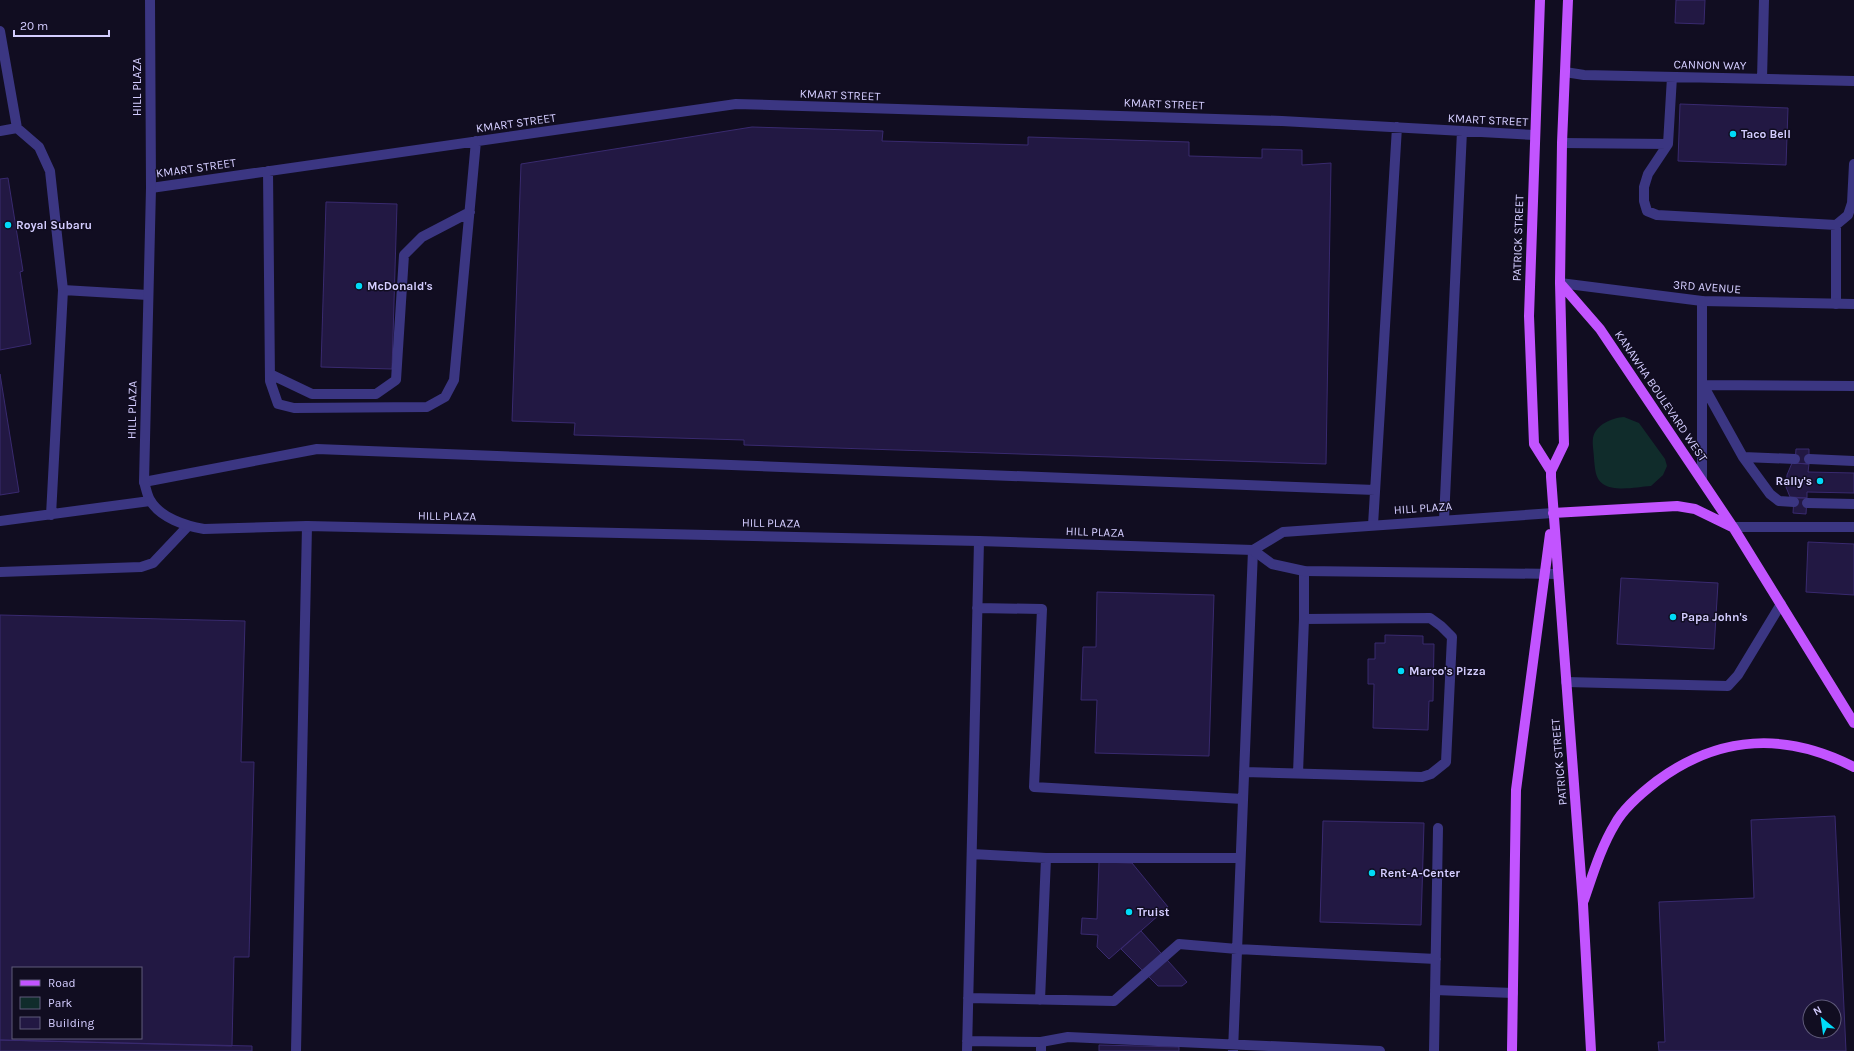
<svg xmlns="http://www.w3.org/2000/svg" width="1854" height="1051" viewBox="0 0 1854 1051" font-family="Karla,sans-serif">
<rect width="100%" height="100%" fill="#110d21"/>
<path fill="#102c2b" d="M1624 417 1639 423 1665 459 1667 466 1663 475 1651 486C1637 487 1615 492 1603 484 1595 479 1595 468 1594 459 1594 453 1592 444 1593 438 1596 424 1612 418 1624 417Z"/>
<path fill="#221843" stroke="#392a6f" fill-rule="evenodd" d="M1676 0H1705L1704 24 1675 23Z
M1680 104 1788 108 1786 165 1678 161Z
M752 127 883 131 882 141 1028 145V137L1189 142V156L1262 158V149L1302 150V165L1331 163 1326 464 744 445V440L574 435 575 423 512 421 521 164Z
M8 178 23 271 20 272 31 344 0 350V179Z
M326 202 397 204 392 369 321 367Z
M0 374 19 492 0 495Z
M1796 449H1809V464L1795 463Z
M1792 463 1809 464 1808 472 1854 473V493L1807 492V498L1790 497 1786 487 1787 475Z
M1794 498H1807L1806 514 1793 513Z
M1808 542 1854 544V595L1806 592Z
M1621 578 1718 583 1714 649 1617 644Z
M1097 592 1214 595 1209 756 1095 753 1097 700H1081L1083 647H1096Z
M0 615 245 621 241 762H254L249 957H234L232 1046 0 1040ZM13 968H141V1038H13Z
M1385 635 1423 636V644H1434L1433 701H1429L1428 730 1373 728 1374 684H1368V659H1375V643H1385Z
M1835 816 1846 1051H1659L1658 1042H1665L1659 902 1754 898 1751 820ZM1810 1007H1834V1031H1810Z
M1323 821 1424 823 1421 925 1320 922Z
M1099 862 1132 863 1168 907 1109 959 1097 947 1098 935 1081 934 1082 918 1097 919Z
M1141 931 1187 982 1182 986H1158L1121 949Z
M0 1040 252 1046V1051H0Z
M1099 1045 1179 1047V1051H1099Z"/>
<g fill="none" stroke-linecap="round" stroke-linejoin="round">
<path stroke="#3b3682" stroke-width="10" d="M0 31 17 128 0 131
M1565 72 1584 75 1854 81
M1672 77 1668 144 1648 174 1644 187V201L1647 211 1657 215 1836 225 1848 215 1852 203 1854 164
M1762 79 1764 0
M17 128 39 147 50 171 63 290 148 295
M1562 143 1668 144
M268 171 270 381 278 404 294 408 427 407 445 397 454 380 476 141
M151 188 736 104 1282 121 1534 135
M1702 301V480
M1836 304V225
M270 374 312 394H376L396 380 404 255 422 237 470 212
M1743 457 1795 459
M1809 459 1854 461
M144 482 317 449 1375 490
M1794 502 1779 501 1770 494 1743 457 1703 385 1854 386
M1807 503 1854 504
M51 515 63 290
M1444 520 1462 131
M0 521 150 501
M1373 525 1397 127
M1733 527H1854
M1304 571V619
M0 572 141 567 153 563 188 526
M977 608 1042 609 1034 787 1243 799
M1566 682 1728 686 1738 675 1781 604
M1244 772 1422 777 1431 774 1446 762 1452 637 1441 626 1430 618 1304 619 1298 773
M972 854 1046 858 1040 1000
M1046 858H1240
M1435 990 1513 993
M968 998 1114 1001 1179 944 1237 949 1436 959
M967 1041 1041 1042V1051
M1041 1042 1068 1037 1380 1051
M296 1051 307 526
M967 1051 979 541
M1233 1051 1253 550
M1434 1051 1438 828"/>
<path stroke="#3b3682" stroke-width="10" d="M150 0 151 188 144 482C146 488 147 495 150 500 160 518 186 526 204 529L307 526 979 541 1253 550
M1560 283 1702 301 1854 304
M1553 513 1283 532 1253 550 1272 564 1304 571 1557 574"/>
<path stroke="#c254ff" stroke-width="10" d="M1540 0 1529 316 1534 444 1551 471V477L1583 904 1591 1051
M1560 283 1600 329 1733 527 1854 723
M1551 471 1564 444 1560 283 1562 143 1568 0
M1553 513 1677 506 1695 509 1732 527
M1584 900C1593 874 1601 847 1615 824 1623 809 1644 791 1657 781 1719 735 1786 732 1854 767
M1512 1051 1516 790 1550 534"/>
</g>
<g fill="#00dbf8" stroke="#110d21" stroke-width="1.5">
<circle cx="1733" cy="134" r="4"/>
<circle cx="8" cy="225" r="4"/>
<circle cx="359" cy="286" r="4"/>
<circle cx="1820" cy="481" r="4"/>
<circle cx="1673" cy="617" r="4"/>
<circle cx="1401" cy="671" r="4"/>
<circle cx="1372" cy="873" r="4"/>
<circle cx="1129" cy="912" r="4"/>
</g>
<g text-anchor="middle" dominant-baseline="central" stroke-width="3" stroke-linejoin="round" paint-order="stroke">
<g font-size="12" fill="#d4cdff" stroke="#110d21">
<text transform="translate(1710 65) rotate(1)">CANNON WAY</text>
<text transform="translate(137 87) rotate(-90)">HILL PLAZA</text>
<text transform="translate(840 95) rotate(2)">KMART STREET</text>
<text transform="translate(1164 104) rotate(2)">KMART STREET</text>
<text transform="translate(1488 120) rotate(3)">KMART STREET</text>
<text transform="translate(516 123) rotate(-8)">KMART STREET</text>
<text transform="translate(196 168) rotate(-8)">KMART STREET</text>
<text transform="translate(1518 238) rotate(-88)">PATRICK STREET</text>
<text transform="translate(1707 287) rotate(4)">3RD AVENUE</text>
<text transform="translate(1661 396) rotate(56)">KANAWHA BOULEVARD WEST</text>
<text transform="translate(132 410) rotate(-89)">HILL PLAZA</text>
<text transform="translate(1423 508) rotate(-4)">HILL PLAZA</text>
<text transform="translate(447 516) rotate(1)">HILL PLAZA</text>
<text transform="translate(771 523) rotate(1)">HILL PLAZA</text>
<text transform="translate(1095 532) rotate(2)">HILL PLAZA</text>
<text transform="translate(1559 762) rotate(-95)">PATRICK STREET</text>
</g>
<g font-size="12" font-weight="bold" fill="#d4cdff" stroke="#110d21" text-anchor="start">
<text x="1741" y="134">Taco Bell</text>
<text x="16" y="225">Royal Subaru</text>
<text x="367" y="286">McDonald's</text>
<text x="1812" y="481" text-anchor="end">Rally's</text>
<text x="1681" y="617">Papa John's</text>
<text x="1409" y="671">Marco's Pizza</text>
<text x="1380" y="873">Rent-A-Center</text>
<text x="1137" y="912">Truist</text>
</g>
</g>
<rect x="12" y="967" width="130" height="72" fill="#110d21" stroke="#5f5a7a"/>
<rect x="20" y="980" width="20" height="6" fill="#c254ff" stroke="#5f5a7a"/>
<text x="48" y="987" font-size="12" fill="#d4cdff">Road</text>
<rect x="20" y="997" width="20" height="12" fill="#102c2b" stroke="#5f5a7a"/>
<text x="48" y="1007" font-size="12" fill="#d4cdff">Park</text>
<rect x="20" y="1017" width="20" height="12" fill="#221843" stroke="#5f5a7a"/>
<text x="48" y="1027" font-size="12" fill="#d4cdff">Building</text>
<g transform="translate(1822 1019) rotate(331)"><circle r="19" fill="#110d21" stroke="#5f5a7a"/>
<path d="M0-3L7 15L0 10L-7 15Z" fill="#00dbf8"/>
<text y="-6" font-size="11" font-weight="bold" text-anchor="middle" fill="#d4cdff">N</text>
</g>
<path d="M14 30v6h95v-6" fill="none" stroke="#d4cdff" stroke-width="2"/>
<text x="20" y="30" font-size="12" fill="#d4cdff" stroke="#110d21" stroke-width="3" paint-order="stroke">20 m</text>
</svg>
